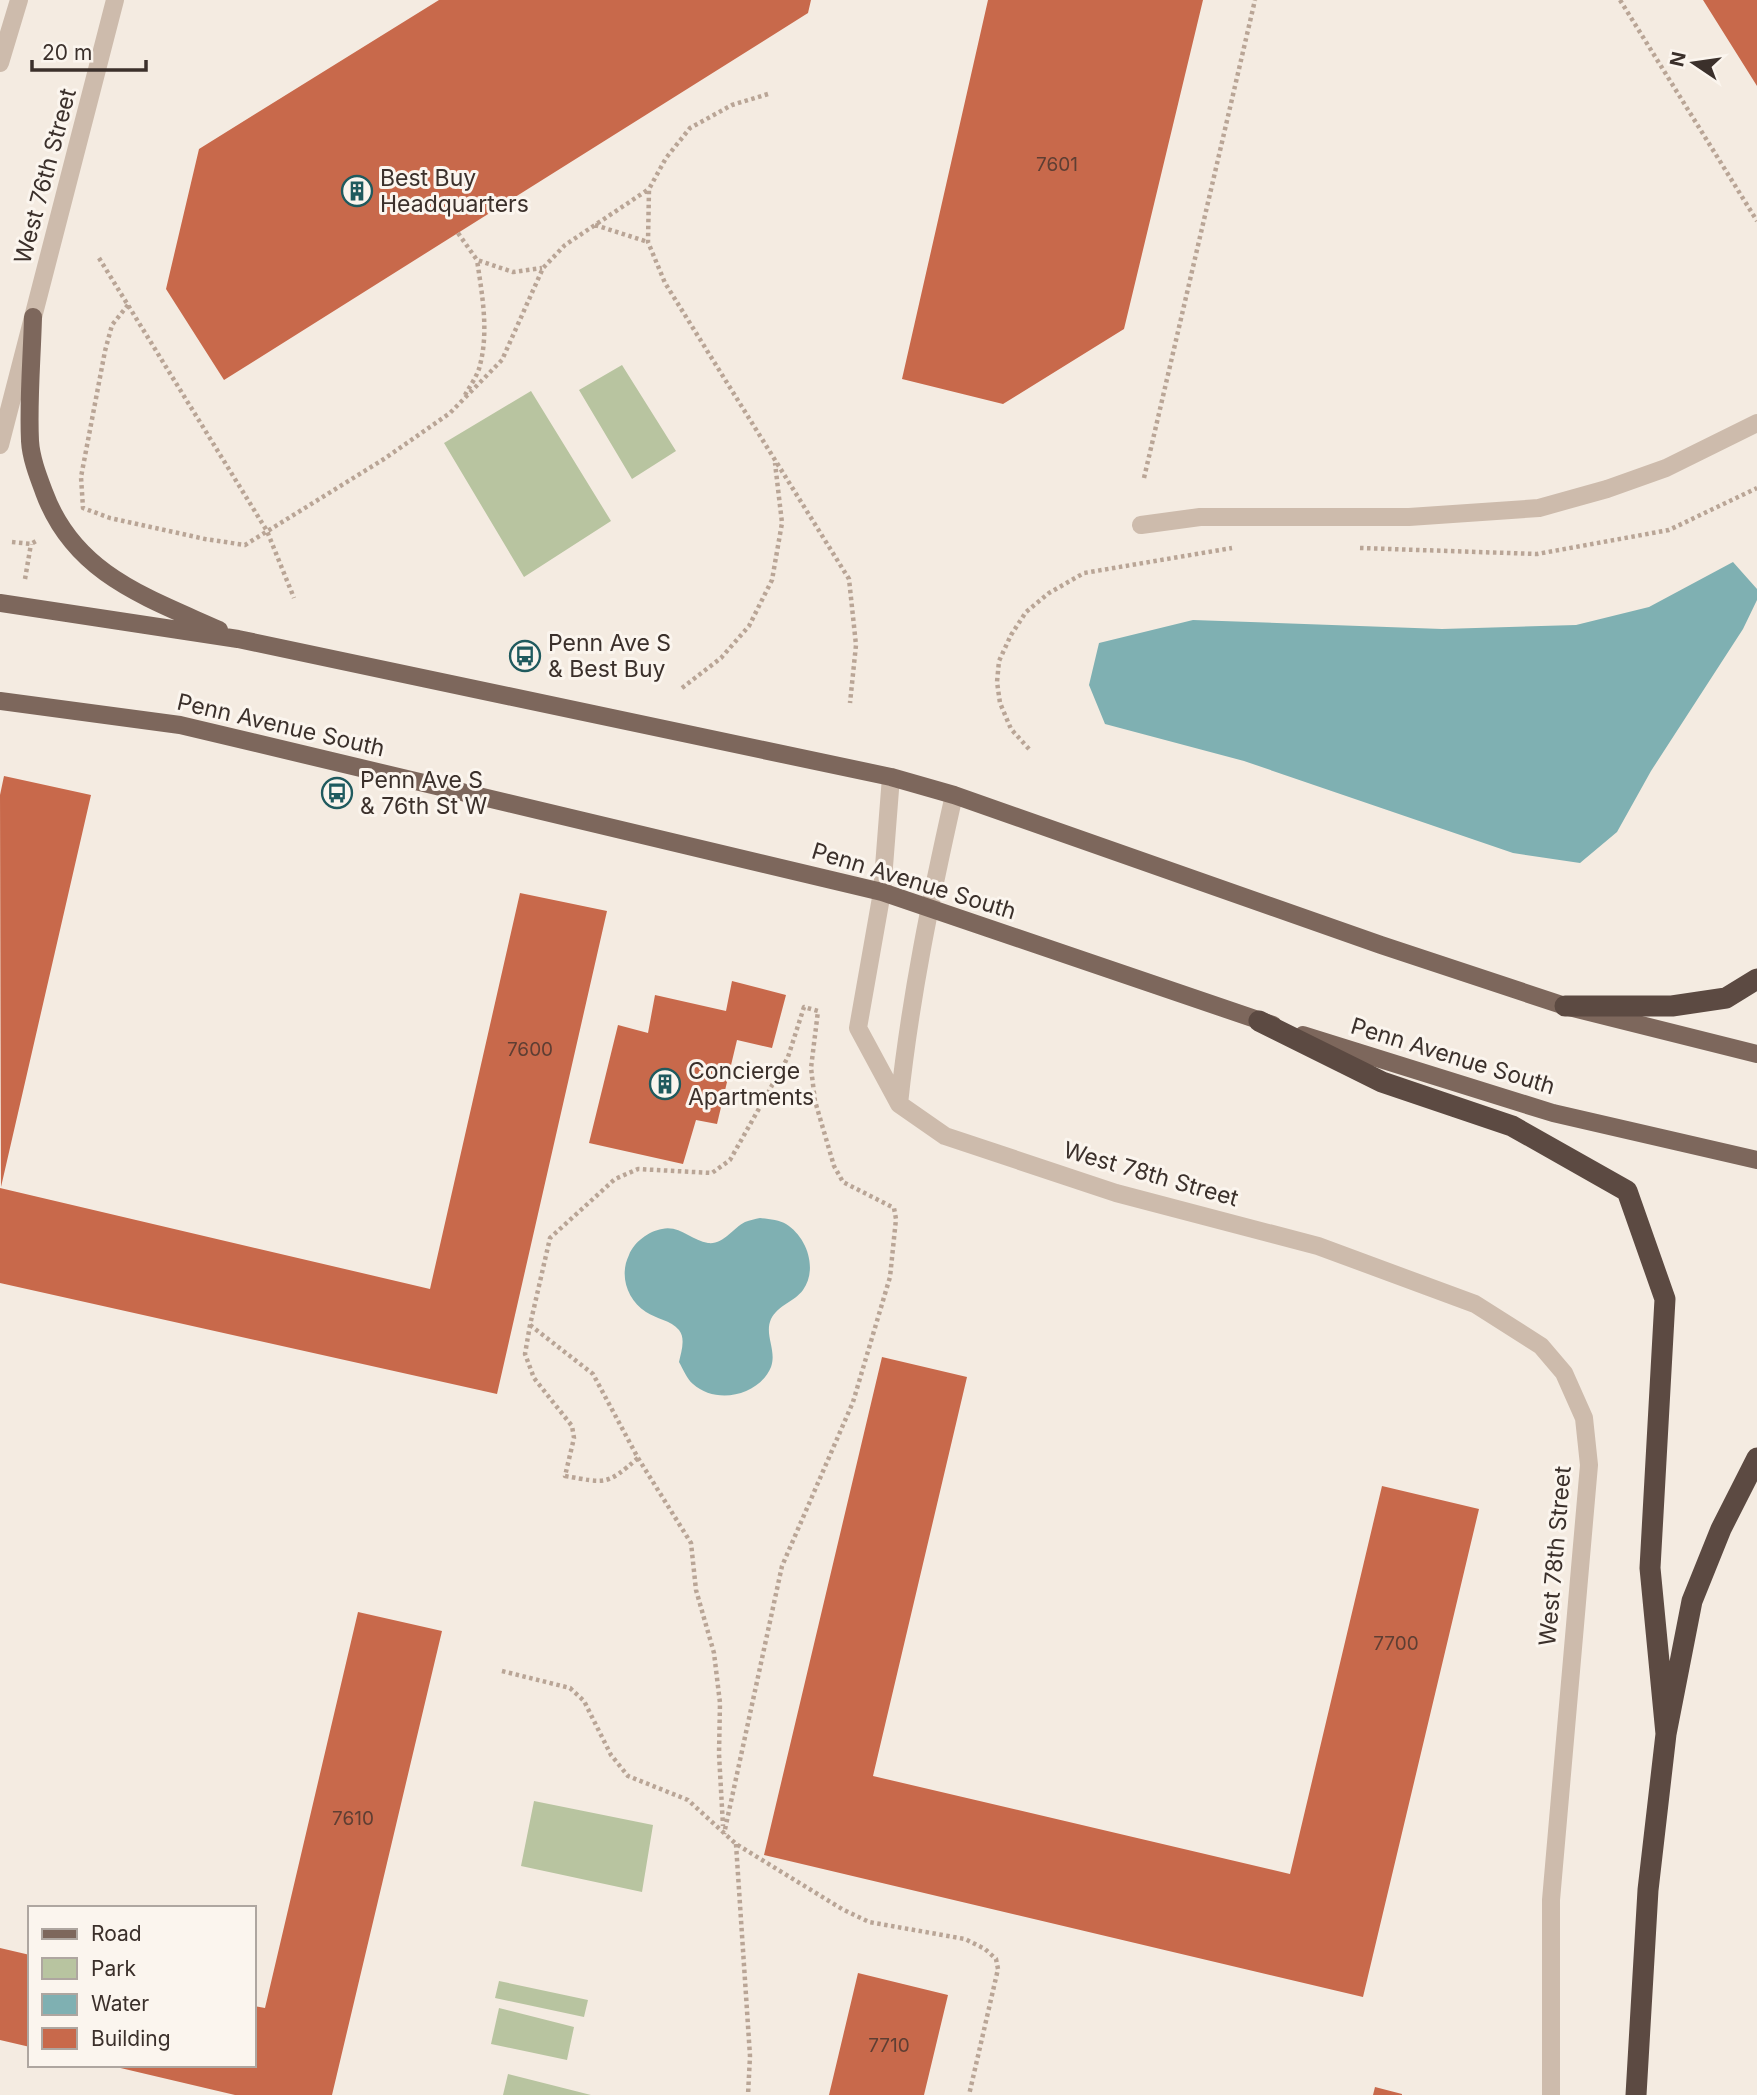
<svg xmlns="http://www.w3.org/2000/svg" width="1757" height="2095" viewBox="0 0 1757 2095" font-family="Inter,sans-serif">
<rect width="100%" height="100%" fill="#f4ebe1"/>
<path fill="#b8c4a0" d="M622 365 676 451 632 479 579 390Z
M531 391 611 521 524 577 444 443Z
M534 1801 653 1825 642 1892 521 1866Z
M499 1981 588 2000 584 2017 495 1998Z
M499 2008 574 2027 567 2060 491 2044Z
M508 2074 591 2095H503Z"/>
<path fill="#7fb0b2" d="M1733 562 1757 589V600L1743 629 1651 771 1617 832 1580 863 1513 853 1244 761 1105 724 1089 685 1099 643 1193 620 1442 629 1576 625 1649 607Z
M760 1218C768 1219 780 1220 786 1224 807 1237 818 1269 803 1290 794 1302 778 1305 771 1319 764 1335 777 1350 771 1367 759 1396 716 1405 693 1384 687 1379 683 1369 679 1362 681 1352 686 1339 679 1330 671 1320 656 1319 646 1312 627 1300 619 1275 629 1255 634 1242 649 1231 662 1229 680 1225 692 1241 708 1243 723 1245 733 1228 745 1222 750 1220 755 1219 760 1218Z"/>
<path fill="#c8694b" d="M439 0H811L808 13 224 380 166 289 199 149Z
M988 0H1203L1124 329 1003 404 902 379Z
M1703 0H1757V86Z
M4 776 91 795 1 1187 0 795Z
M520 893 607 911 497 1394 0 1283V1188L430 1289Z
M732 981 786 995 772 1048 737 1040 717 1124 696 1120 683 1164 589 1143 618 1025 648 1033 655 995 726 1011Z
M882 1357 967 1377 873 1776 1290 1874 1382 1486 1479 1509 1363 1997 764 1855Z
M358 1612 442 1631 332 2095H235L112 2066 254 2065V2006L265 2008Z
M0 1948 30 1955V2047L0 2040Z
M858 1973 948 1995 924 2095H829Z
M1375 2087 1402 2094V2095H1373Z"/>
<g fill="none" stroke-linecap="round" stroke-linejoin="round">
<path stroke="#b9a596" stroke-width="4.5" stroke-dasharray="3.5 3.5" stroke-linecap="butt" d="M1620 0 1757 221
M768 94 732 105 690 128 666 158 649 189 648 242 665 283 849 579 856 645 850 703
M595 225 648 242
M458 233 477 260 513 272 542 268
M99 258 267 531 294 598
M128 305 112 325 105 351 81 477 83 508 110 518 205 539 245 545 384 459 450 413 502 360 543 268 565 245 649 189
M465 395C470 386 478 375 480 365 489 331 482 294 477 260
M1144 478 1255 0
M12 542 31 544 38 540
M1360 548 1537 554 1669 530 1757 488
M25 579 31 544
M682 688 721 658 749 626 772 580 782 523 775 463
M1029 749 1011 729 1000 703 997 682 999 661 1011 635 1026 612 1049 593 1084 573 1232 548
M530 1325 593 1374 638 1458 691 1543 696 1590 714 1653 720 1703 719 1754 723 1826
M638 1458C606 1486 606 1483 565 1476L574 1438 572 1426 534 1378 525 1354 530 1325 550 1238 615 1179 638 1169 712 1173 730 1160 788 1057 804 1007 818 1011 811 1068 815 1101 834 1166 843 1182 894 1208 896 1219 890 1277 853 1402 782 1566 724 1834
M502 1671 570 1688 584 1701 611 1755 628 1776 688 1800 736 1844 842 1909 869 1922 965 1939 985 1949 996 1959 998 1969 969 2095
M736 1844 750 2056 748 2095"/>
<path stroke="#cdbbac" stroke-width="18" d="M0 63 19 0
M0 445 115 0
M1141 525 1200 517H1409L1539 508 1607 489 1666 468 1757 423
M891 777 882 892 858 1028 899 1104 945 1136 1116 1193 1318 1246 1475 1304 1541 1346 1564 1373 1584 1418 1589 1465 1551 1900V2095
M899 1104C910 999 931 897 954 795"/>
<path stroke="#7d675c" stroke-width="18" d="M33 317C32 358 28 400 30 441 31 458 38 476 44 492 74 574 146 597 219 630
M0 603 238 639 891 777 954 795 1381 945 1565 1006 1757 1054
M0 701 180 725 882 892 1273 1025
M1303 1035 1553 1113 1757 1160"/>
<path stroke="#5c4a42" stroke-width="21" d="M1565 1006H1672L1726 998 1757 979
M1259 1021 1382 1082 1512 1126 1627 1191 1665 1299 1650 1568 1666 1734
M1636 2095 1648 1890 1666 1734 1692 1601 1721 1529 1757 1458"/>
</g>
<defs>
<g id="building-ring" transform="scale(1.575)"><circle r="9.5" fill="#fbf5ee" stroke="#1f5a5e" stroke-width="1.5"/><path d="M-4-6H4V6H1V3H-1V6H-4ZM-2.5-4.3h1.7v1.8h-1.7ZM.8-4.3h1.7v1.8H.8ZM-2.5-1h1.7V.8h-1.7ZM.8-1h1.7V.8H.8Z" fill="#1f5a5e"/></g>
<g id="bus-ring" transform="scale(1.575)"><circle r="9.5" fill="#fbf5ee" stroke="#1f5a5e" stroke-width="1.5"/><path d="M-5-6H5V4H4V6H2V4H-2V6H-4V4H-5ZM-3.5-4V0h7V-4ZM-3.5 1.2v1.5H-2V1.2ZM2 1.2v1.5H3.5V1.2Z" fill="#1f5a5e"/></g>
</defs>
<g fill-rule="evenodd">
<use href="#building-ring" x="357" y="191"/>
<use href="#bus-ring" x="525" y="656"/>
<use href="#bus-ring" x="337" y="793"/>
<use href="#building-ring" x="665" y="1084"/>
</g>
<g text-anchor="middle" dominant-baseline="central" stroke-width="6" stroke-linejoin="round" paint-order="stroke">
<g font-size="19" fill="#5e3e33">
<text x="1057" y="164">7601</text>
<text x="530" y="1049">7600</text>
<text x="1396" y="1643">7700</text>
<text x="353" y="1818">7610</text>
<text x="889" y="2045">7710</text>
</g>
<g font-size="23" fill="#3b302b" stroke="#fbf5ee">
<text transform="translate(45 176) rotate(-75)">West 76th Street</text>
<text transform="translate(281 725) rotate(13)">Penn Avenue South</text>
<text transform="translate(914 881) rotate(17)">Penn Avenue South</text>
<text transform="translate(1453 1056) rotate(17)">Penn Avenue South</text>
<text transform="translate(1151 1174) rotate(16)">West 78th Street</text>
<text transform="translate(1555 1556) rotate(-85)">West 78th Street</text>
</g>
<g font-size="23" fill="#3b302b" stroke="#fbf5ee" text-anchor="start">
<text x="380" y="178">Best Buy<tspan x="380" dy="26">Headquarters</tspan></text>
<text x="548" y="643">Penn Ave S<tspan x="548" dy="26">&amp; Best Buy</tspan></text>
<text x="360" y="780">Penn Ave S<tspan x="360" dy="26">&amp; 76th St W</tspan></text>
<text x="688" y="1071">Concierge<tspan x="688" dy="26">Apartments</tspan></text>
</g>
</g>
<rect x="28" y="1906" width="228" height="161" fill="#fbf5ee" stroke="#aea6a0" stroke-width="2"/>
<rect x="42" y="1929" width="35" height="10" fill="#7d675c" stroke="#aea6a0" stroke-width="2"/>
<text x="91" y="1941" font-size="21" fill="#3b302b">Road</text>
<rect x="42" y="1958" width="35" height="21" fill="#b8c4a0" stroke="#aea6a0" stroke-width="2"/>
<text x="91" y="1976" font-size="21" fill="#3b302b">Park</text>
<rect x="42" y="1994" width="35" height="21" fill="#7fb0b2" stroke="#aea6a0" stroke-width="2"/>
<text x="91" y="2011" font-size="21" fill="#3b302b">Water</text>
<rect x="42" y="2028" width="35" height="21" fill="#c8694b" stroke="#aea6a0" stroke-width="2"/>
<text x="91" y="2046" font-size="21" fill="#3b302b">Building</text>
<g transform="translate(1694 63) rotate(283)" stroke="#fbf5ee" stroke-width="5" paint-order="stroke">
<path d="M0-5L12 26L0 18L-12 26Z" fill="#3b302b"/>
<text y="-10" font-size="19" font-weight="bold" text-anchor="middle" fill="#3b302b">N</text>
</g>
<path d="M32 60v10h114v-10" fill="none" stroke="#3b302b" stroke-width="3.5"/>
<text x="42" y="60" font-size="21" fill="#3b302b" stroke="#fbf5ee" stroke-width="5" paint-order="stroke">20 m</text>
</svg>
